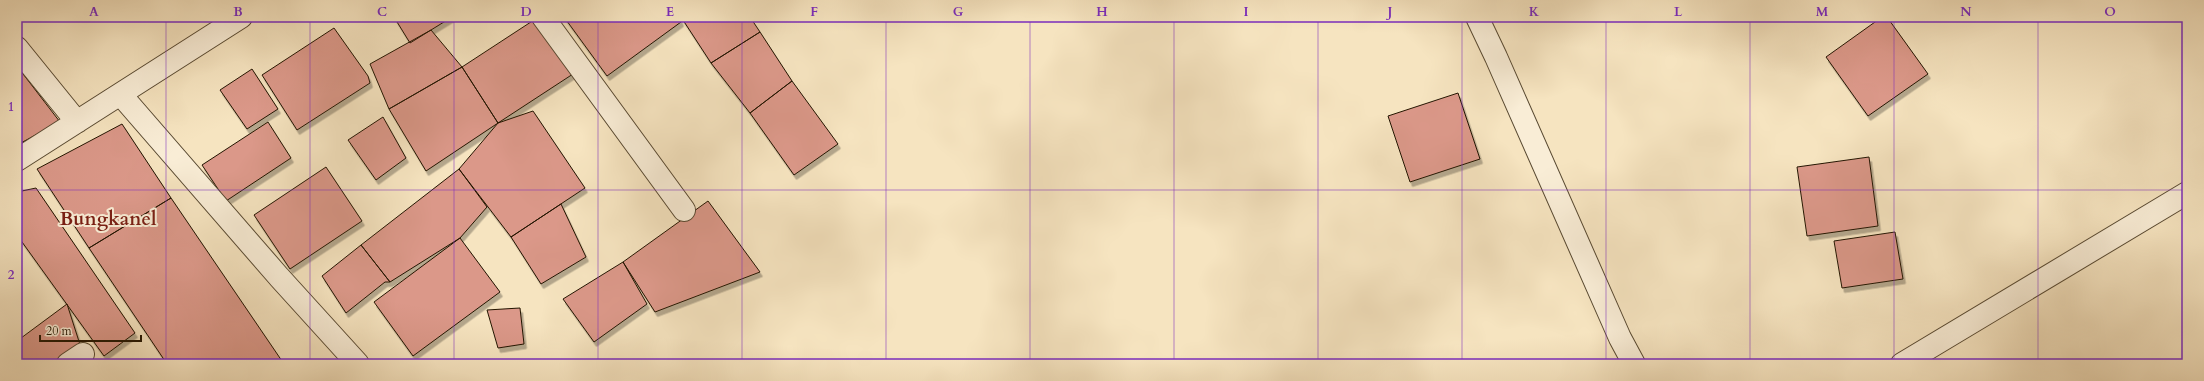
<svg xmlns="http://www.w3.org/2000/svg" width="2204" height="381" viewBox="0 0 2204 381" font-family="Cardo,serif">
<defs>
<filter id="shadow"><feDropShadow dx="2.5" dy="4.5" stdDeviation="0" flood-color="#0004"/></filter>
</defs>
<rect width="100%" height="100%" fill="#f6e4c0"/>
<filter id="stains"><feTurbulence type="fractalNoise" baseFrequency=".005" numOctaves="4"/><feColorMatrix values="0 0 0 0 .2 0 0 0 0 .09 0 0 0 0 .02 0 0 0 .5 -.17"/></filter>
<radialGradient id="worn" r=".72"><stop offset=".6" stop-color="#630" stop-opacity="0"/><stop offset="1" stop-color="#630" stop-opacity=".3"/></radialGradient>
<path fill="#db9889" stroke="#231501" filter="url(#shadow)" d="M394 17H452L410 43Z
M564 17H679L681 22 607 76Z
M681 17H750L760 32 711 63Z
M1882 17H1887L1928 74 1868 116 1826 57Z
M537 18 573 74 498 123 462 67Z
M334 28 368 76 370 83 297 130 262 75Z
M431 30 462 67 389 109 370 64Z
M760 32 792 81 750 113 711 63Z
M462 67 498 123 426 171 389 109Z
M252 69 278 109 247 129 220 90Z
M20 70 60 122 17 145V72Z
M792 81 838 144 794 175 750 113Z
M1458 93 1480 159 1410 182 1388 116Z
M533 111 585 188 511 237 459 169 498 123Z
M383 117 406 158 376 180 348 140Z
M268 122 291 158 226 201 202 165Z
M122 124 171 198 89 248 37 169Z
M1869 157 1878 226 1807 236 1797 167Z
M326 167 362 221 290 269 254 215Z
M459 169 487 207 460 238 390 282 361 245Z
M36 188 135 333 104 356 17 235V192Z
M171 198 284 364H167L89 248Z
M708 201 760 272 655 312 623 262Z
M561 204 586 257 541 284 511 237Z
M1895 232 1903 279 1842 288 1834 241Z
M460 238 500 292 413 356 374 302Z
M361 245 390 282H385L346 313 322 276Z
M623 262 647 304 594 342 563 299Z
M67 304 83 354 68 364H17V341Z
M520 308 524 344 498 348 487 310Z"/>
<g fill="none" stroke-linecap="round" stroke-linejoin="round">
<g stroke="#584931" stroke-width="24">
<path id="minor" d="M543 17 684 210
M1477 17 1496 57 1620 338 1634 364
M17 48 77 122
M121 95 279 277 358 364
M17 160 241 17
M68 364 83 354
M1902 364 2187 193"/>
</g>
<use href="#minor" stroke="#f9edd6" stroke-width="22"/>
</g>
<path fill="none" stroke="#7b2cbf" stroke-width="1" stroke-opacity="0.55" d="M166 17V364M310 17V364M454 17V364M598 17V364M742 17V364M886 17V364M1030 17V364M1174 17V364M1318 17V364M1462 17V364M1606 17V364M1750 17V364M1894 17V364M2038 17V364M17 190H2187"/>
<g text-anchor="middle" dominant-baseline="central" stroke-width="4" stroke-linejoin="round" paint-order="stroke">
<g font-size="19" font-weight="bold" fill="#7a1f14" stroke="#f9edd6">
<text x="108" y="219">Bungkanel</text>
</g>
</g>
<rect width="2204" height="381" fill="none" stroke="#f6e4c0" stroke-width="44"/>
<path d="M40 335v6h101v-6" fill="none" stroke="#231501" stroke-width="2"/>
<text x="46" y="335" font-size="12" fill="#231501" stroke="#f9edd6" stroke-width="3" paint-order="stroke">20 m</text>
<rect x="22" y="22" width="2160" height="337" fill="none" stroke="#7b2cbf" stroke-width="1.5"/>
<g font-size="13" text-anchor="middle" font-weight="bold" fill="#7b2cbf">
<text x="94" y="16">A</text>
<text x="238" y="16">B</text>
<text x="382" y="16">C</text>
<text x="526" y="16">D</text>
<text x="670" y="16">E</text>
<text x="814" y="16">F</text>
<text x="958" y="16">G</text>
<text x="1102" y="16">H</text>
<text x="1246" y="16">I</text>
<text x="1390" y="16">J</text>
<text x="1534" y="16">K</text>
<text x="1678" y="16">L</text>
<text x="1822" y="16">M</text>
<text x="1966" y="16">N</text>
<text x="2110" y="16">O</text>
<text x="11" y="111">1</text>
<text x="11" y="279">2</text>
</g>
<rect width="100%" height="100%" filter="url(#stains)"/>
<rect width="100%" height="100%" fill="url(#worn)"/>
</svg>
